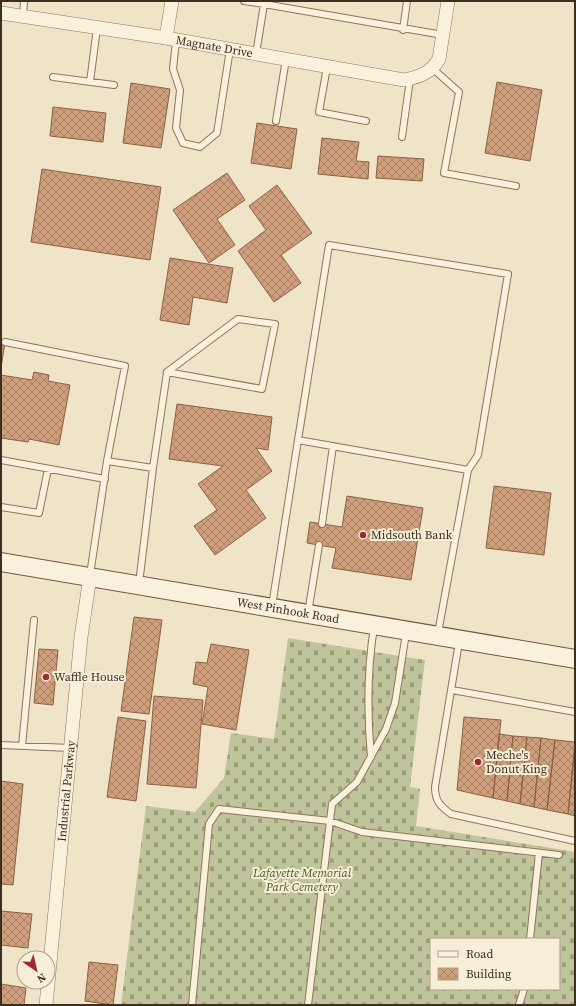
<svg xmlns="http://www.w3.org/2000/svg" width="576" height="1006" viewBox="0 0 576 1006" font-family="'Source Serif 4',serif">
<defs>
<pattern id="cemetery-stones" width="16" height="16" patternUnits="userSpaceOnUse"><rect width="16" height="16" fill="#bfc49a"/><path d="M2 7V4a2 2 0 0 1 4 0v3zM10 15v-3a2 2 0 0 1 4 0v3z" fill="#9ca07d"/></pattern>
<pattern id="building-cross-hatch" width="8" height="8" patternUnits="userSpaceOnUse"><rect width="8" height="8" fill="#cf9f7d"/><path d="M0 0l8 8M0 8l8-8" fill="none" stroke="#a98266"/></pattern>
</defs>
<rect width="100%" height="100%" fill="#f0e4c8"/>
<path fill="url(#cemetery-stones)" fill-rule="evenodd" d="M288 638 425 660 410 787 420 789 416 826 575 852V1005H121L146 806 195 812 224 778 231 733 274 739ZM431 939H559V989H431Z"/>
<path fill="url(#building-cross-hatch)" stroke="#8d5f41" d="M497 82 542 90 530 161 485 153Z
M131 83 170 89 161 148 123 143Z
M53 107 106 113 103 142 50 136Z
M257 123 297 129 291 169 251 163Z
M322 138 359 142 356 161 369 162 368 179 318 174Z
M378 156 424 159 422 181 376 178Z
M42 169 161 187 150 260 31 242Z
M227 173 245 200 217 219 235 245 209 263 173 210Z
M277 185 312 233 281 255 301 283 274 302 238 251 266 230 249 206Z
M170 258 233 268 227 303 193 297 189 325 160 320Z
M1 341 5 342 1 368Z
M34 372 49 375 48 381 70 385 59 445 29 439 28 442 1 438V375L32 380Z
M177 404 272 417 268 450 256 448 272 471 246 490 266 518 215 555 194 526 217 510 198 484 223 466 169 459Z
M494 486 551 493 544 555 486 548Z
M347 496 423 508 411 580 332 568 336 548 307 543 310 522 342 527Z
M134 617 162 620 149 714 121 711Z
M211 644 249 650 236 730 202 724 208 687 193 684 196 662 207 663Z
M39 649 58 650 53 705 34 703Z
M154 696 203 700 196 788 147 784Z
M118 717 146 721 136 801 107 797Z
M464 717 501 720 493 798 457 790Z
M499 734 513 736 507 801 493 798Z
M513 736 527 737 520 804 507 801Z
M527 737 541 738 534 807 520 804Z
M541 738 555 740 547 810 534 807Z
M555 740 575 742 568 814 547 810Z
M575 748V816L568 814Z
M1 781 23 784 13 885 1 884Z
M1 911 32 914 28 948 1 945Z
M89 962 118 965 113 1005 85 1001Z
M1 984 26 988 24 1005H1Z"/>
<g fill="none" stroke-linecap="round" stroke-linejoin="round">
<g stroke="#8d765c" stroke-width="8">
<path id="lane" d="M244 1 264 4V1
M23 17 24 1
M403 30 407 1
M176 41 173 69 180 90 176 128 183 143 200 147 217 133 230 49
M256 54 264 4 443 35
M327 67 319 112 366 121
M432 68 459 92 444 173 516 186
M53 77 114 85
M90 82 97 28
M276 121 286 59
M402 137 410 79
M5 342 125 366 107 461
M298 440 329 245 508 274 478 455 468 470
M1 460 105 479
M153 468 167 372 262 389 275 324 238 319 167 372
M1 507 39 513 48 469
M322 524 333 446
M90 575 107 461 153 468 139 584
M272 606 298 440 468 470 438 633
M308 613 319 545
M459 642 435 787C435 801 440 806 451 814L575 841
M452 690 575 712
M1 745 70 748
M22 746 34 620
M371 757C367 713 367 671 374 627
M530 939 539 853
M192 1005 209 824 219 809 330 821 362 832 559 855
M308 1005 332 804 357 782 386 729 395 703 406 633
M519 1005 524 989"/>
</g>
<g stroke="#8d765c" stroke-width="14">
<g id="street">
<path id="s1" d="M1 13 166 38 404 80C419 77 431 73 439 59L448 1"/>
<path d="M166 38 172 1"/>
<path id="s2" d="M46 1005 81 637 90 577"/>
</g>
</g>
<g stroke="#6f573f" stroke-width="20">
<g id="secondary">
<path id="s3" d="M1 562 575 659"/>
</g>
</g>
<use href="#lane" stroke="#faf1dc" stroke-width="6"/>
<use href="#street" stroke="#faf1dc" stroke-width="13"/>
<use href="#secondary" stroke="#faf1dc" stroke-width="18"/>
</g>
<g fill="#9e2a2b" stroke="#f7eed8" stroke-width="1.5">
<circle cx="363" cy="535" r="4"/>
<circle cx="46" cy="677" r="4"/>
<circle cx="478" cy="762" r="4"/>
</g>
<g text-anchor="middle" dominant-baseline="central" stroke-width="4" stroke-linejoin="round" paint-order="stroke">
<g font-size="12" fill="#3d2e20" stroke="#f7eed8">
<text stroke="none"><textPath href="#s1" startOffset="216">Magnate Drive</textPath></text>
<text stroke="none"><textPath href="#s3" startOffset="291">West Pinhook Road</textPath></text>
<text stroke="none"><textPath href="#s2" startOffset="215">Industrial Parkway</textPath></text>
</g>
<g font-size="12" fill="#3d2e20" stroke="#f7eed8" text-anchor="start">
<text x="371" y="535">Midsouth Bank</text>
<text x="54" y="677">Waffle House</text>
<text x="486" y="755">Meche's<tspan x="486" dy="14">Donut King</tspan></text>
</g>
<g font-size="12" font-style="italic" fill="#4d5a26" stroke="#f7eed8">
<text x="302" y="873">Lafayette Memorial<tspan x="302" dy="14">Park Cemetery</tspan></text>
</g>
</g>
<rect width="576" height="1006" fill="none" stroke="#3d2e20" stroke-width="4"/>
<rect x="430" y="938" width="130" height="52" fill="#f7eed8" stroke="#ada18e"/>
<rect x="438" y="951" width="20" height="6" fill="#faf1dc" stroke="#ada18e"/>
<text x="466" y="958" font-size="12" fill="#3d2e20">Road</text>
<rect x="438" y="968" width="20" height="12" fill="url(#building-cross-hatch)" stroke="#ada18e"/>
<text x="466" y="978" font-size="12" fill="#3d2e20">Building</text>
<g transform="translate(36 970) rotate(146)"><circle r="19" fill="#f7eed8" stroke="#ada18e"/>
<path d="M0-3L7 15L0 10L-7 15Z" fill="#9e2a2b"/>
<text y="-6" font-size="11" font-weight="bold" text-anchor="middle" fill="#3d2e20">N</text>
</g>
</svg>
